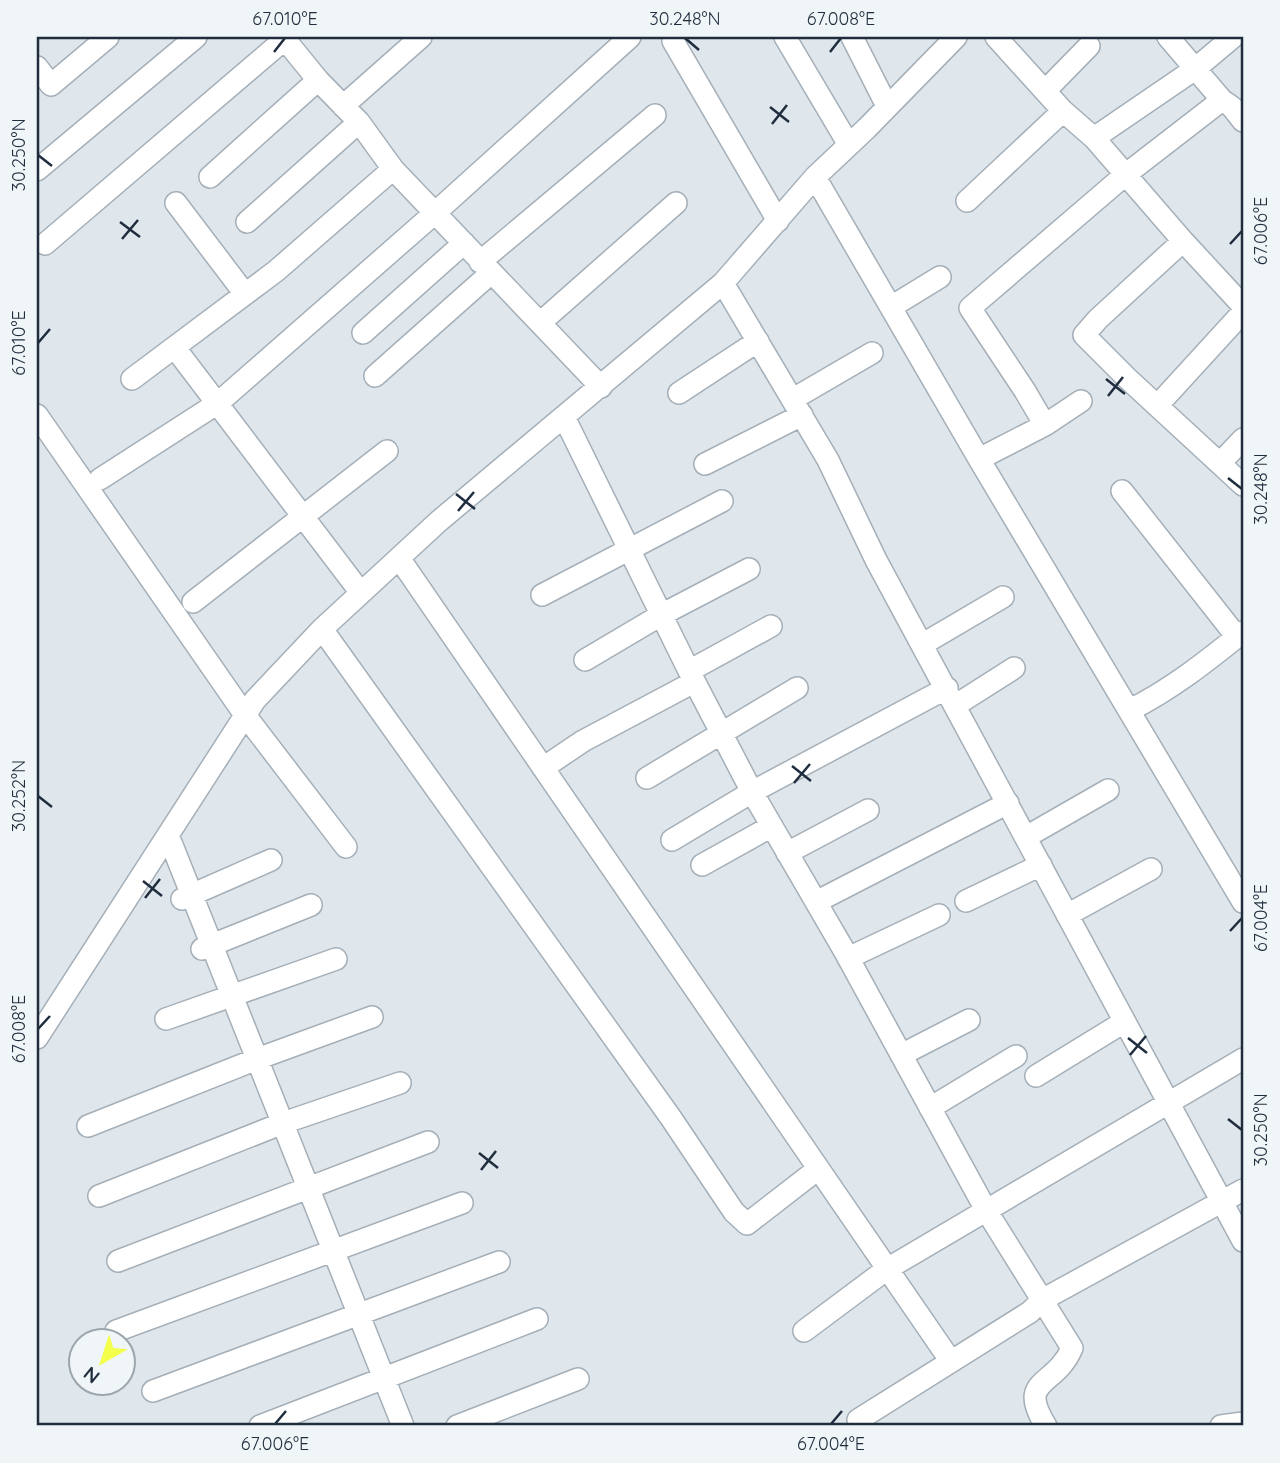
<svg xmlns="http://www.w3.org/2000/svg" width="1280" height="1463" viewBox="0 0 1280 1463" font-family="Quicksand,sans-serif">
<rect width="100%" height="100%" fill="#dfe7ec"/>
<g fill="none" stroke-linecap="round" stroke-linejoin="round">
<g stroke="#a5afb8" stroke-width="24">
<path id="minor" d="M283 37 318 80 359 122 393 169 601 387
M785 37 849 145
M852 37 887 106
M996 37 1063 111 1094 138 1183 241 1243 306
M1168 37 1222 100 1232 107 1243 121
M673 41 778 221
M37 67 51 85 108 37
M1045 91 1089 46
M343 106 421 37
M1094 138 1195 69 1233 37
M37 170 196 37
M210 177 318 80
M815 177 979 459 1243 902
M967 201 1063 111
M176 203 245 294
M247 222 359 122
M1183 241 1098 319 1084 335 1127 378 1243 485
M45 244 285 39
M480 262 655 115
M723 283 828 460 876 560 1243 1241
M891 307 940 277
M540 323 676 203
M363 333 464 243
M175 348 361 593
M375 376 491 273
M132 379 276 271 393 169
M679 393 758 341
M793 399 872 353
M1157 406 1243 312
M37 415 245 715 346 847
M564 417 689 671 752 792 845 952 986 1210 1072 1348C1055 1388 1016 1378 1046 1426
M1045 425 1025 391 970 308 1125 175 1222 100
M979 459 1045 425 1081 401
M1221 462 1243 439
M705 464 802 415
M100 479 218 403 436 212 630 37
M1122 491 1237 637
M399 558 950 1360
M542 595 722 501
M193 602 387 451
M322 629 671 1118 734 1212 747 1224 818 1169
M923 644 1003 597
M585 660 661 615 749 569
M689 671 771 626
M956 705 1014 668
M1130 710C1172 689 1207 661 1243 632
M543 768 583 741 694 682
M647 778 797 688
M168 835 403 1426
M1026 837 1108 790
M672 840 752 792 947 688
M787 853 868 810
M702 865 772 826
M182 899 271 860
M966 901 1041 865
M816 902 1008 803
M1067 915 1151 869
M202 949 311 905
M848 958 939 915
M166 1019 336 959
M37 1038 255 700 322 629 439 521 723 283 815 177 867 128 956 37
M901 1055 969 1020
M1036 1076 1124 1022
M930 1108 1016 1056
M88 1126 257 1059 372 1017
M99 1196 283 1123 400 1083
M118 1261 428 1142
M116 1331 462 1203
M804 1331 887 1269 1243 1059
M153 1391 499 1262
M858 1420 1030 1312 1042 1300 1243 1190
M260 1426 537 1319
M457 1426 578 1379
M1221 1426 1243 1423"/>
</g>
<use href="#minor" stroke="#fff" stroke-width="21"/>
</g>
<path fill="none" stroke="#1f2d3e" stroke-width="2.5" d="M685 38 699 50M274 52 285 38M830 52 841 38M770 107 789 122M772 124 787 105M38 155 52 166M120 222 140 237M122 239 138 220M1230 244 1242 231M38 343 50 329M1106 379 1125 394M1108 396 1123 377M1228 478 1242 489M456 494 475 509M458 511 474 492M792 766 811 781M794 783 810 764M38 796 52 807M143 881 162 896M145 898 160 879M1230 931 1242 918M38 1029 50 1016M1128 1038 1147 1053M1130 1055 1146 1036M1228 1119 1242 1130M479 1153 498 1168M481 1170 496 1151M275 1424 286 1411M831 1424 842 1411"/>
<rect width="1280" height="1463" fill="none" stroke="#f0f6f8" stroke-width="77"/>
<g transform="translate(102 1362) rotate(219)"><circle r="33" fill="#f0f6f8" stroke="#9ca6ae" stroke-width="2"/>
<path d="M0-5L12 26L0 18L-12 26Z" fill="#f3ff4a"/>
<text y="-10" font-size="19" font-weight="bold" text-anchor="middle" fill="#1f2d3e">N</text>
</g>
<rect x="38" y="38" width="1204" height="1386" fill="none" stroke="#1f2d3e" stroke-width="2.5"/>
<g font-size="18" text-anchor="middle" fill="#1f2d3e">
<text x="285" y="25">67.010°E</text>
<text x="685" y="25">30.248°N</text>
<text x="841" y="25">67.008°E</text>
<text transform="translate(19 155) rotate(-90)" y="6">30.250°N</text>
<text transform="translate(1261 231) rotate(-90)" y="6">67.006°E</text>
<text transform="translate(19 343) rotate(-90)" y="6">67.010°E</text>
<text transform="translate(1261 489) rotate(-90)" y="6">30.248°N</text>
<text transform="translate(19 796) rotate(-90)" y="6">30.252°N</text>
<text transform="translate(1261 918) rotate(-90)" y="6">67.004°E</text>
<text transform="translate(19 1029) rotate(-90)" y="6">67.008°E</text>
<text transform="translate(1261 1130) rotate(-90)" y="6">30.250°N</text>
<text x="275" y="1450">67.006°E</text>
<text x="831" y="1450">67.004°E</text>
</g>
</svg>
